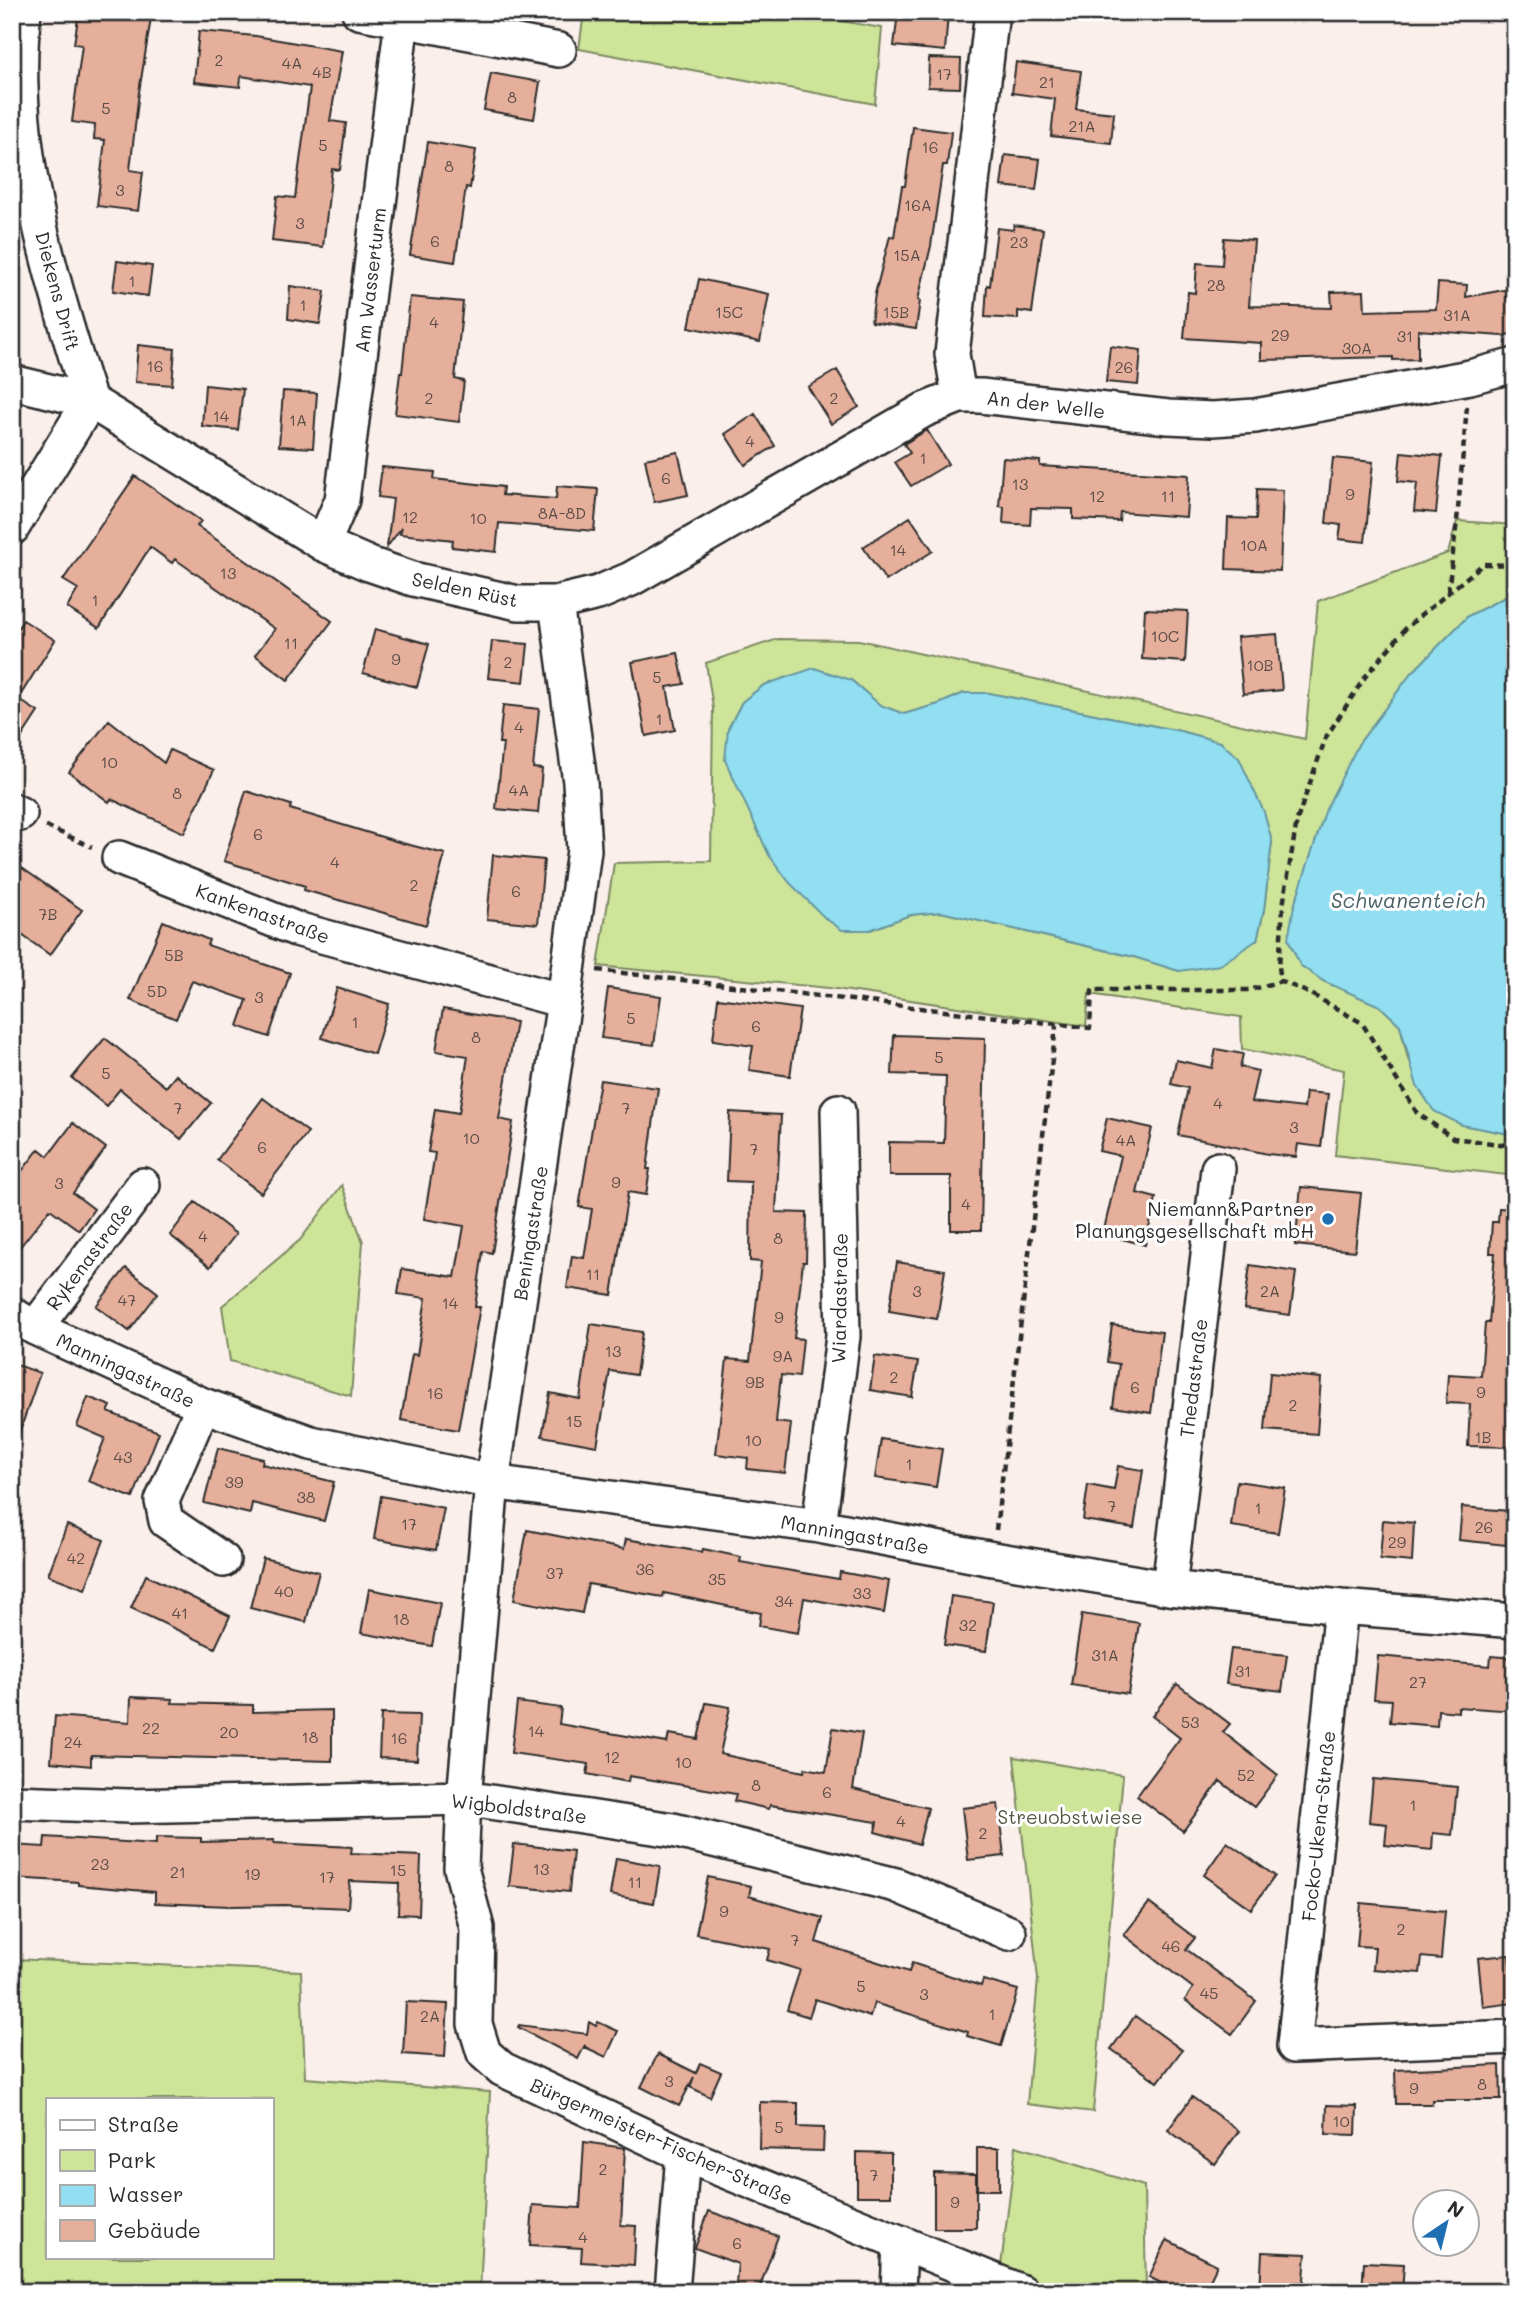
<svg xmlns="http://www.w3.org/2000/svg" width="1527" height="2304" viewBox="0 0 1527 2304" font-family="Mali,sans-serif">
<rect width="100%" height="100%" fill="#faefeb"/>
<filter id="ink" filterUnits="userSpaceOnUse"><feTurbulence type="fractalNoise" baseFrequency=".0143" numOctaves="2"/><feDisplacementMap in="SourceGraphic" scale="14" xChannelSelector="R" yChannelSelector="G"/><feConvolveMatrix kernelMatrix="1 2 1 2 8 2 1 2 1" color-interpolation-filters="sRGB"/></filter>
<g filter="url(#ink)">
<path fill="#cde499" stroke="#7c8862" stroke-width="2" fill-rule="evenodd" d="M584 12H829V19L882 28 875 104 579 49Z
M1457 521 1515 525V592L1468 616 1410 675 1358 745 1323 981 1380 1006 1400 1025 1408 1059 1462 1125 1515 1135V1176L1335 1155 1344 1070 1242 1049 1241 1017 1089 994 1086 1026 829 988 598 966 614 863 711 861 713 708 706 663 778 639 859 640 1305 739 1318 601 1448 553ZM851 680 880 705 904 714 939 704 964 693H989L1180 731 1220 742 1272 841 1264 910 1257 940 1179 971 1134 957 941 912 910 915 870 930 728 729 742 702 764 685Z
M342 1185 363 1242 351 1396 230 1361 222 1306 300 1240Z
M1014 1757 1123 1775 1093 2112 1027 2104 1038 1979Z
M12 1959 301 1971 305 2078 490 2092 480 2292H12ZM271 2099V2257H47V2099Z
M1016 2146 1144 2186 1146 2292H1022L999 2282Z"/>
<path fill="#91dff0" stroke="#6897a1" stroke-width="2" d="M1515 592V1135L1462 1125 1434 1111 1417 1086 1400 1025 1380 1006 1323 981 1300 965 1288 939 1294 906 1326 809 1358 745 1410 675 1468 616Z
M814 668 851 680 880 705 904 714 939 704 964 693H989L1180 731 1220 742 1239 758 1264 812 1272 841 1264 910 1257 940 1220 965 1179 971 1134 957 941 912 910 915 870 930H842L825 918 789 882 769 855 725 760 728 729 742 702 764 685Z"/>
<path fill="#e6af9b" stroke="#2b2b2b" stroke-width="2" d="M79 12H152L139 92 130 170 143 172 138 211 97 206 105 140 94 139 95 125 72 122 82 45 74 44Z
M898 12 948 14 945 51 894 46Z
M199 31 256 36 342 51 330 121 346 123 340 170 332 169 323 247 272 241 277 196 295 198 310 87 241 76 240 87 194 82Z
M929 58 961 59 960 88 928 87Z
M1016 62 1081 71 1076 109 1114 113 1111 143 1051 136 1055 99 1012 93Z
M491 73 540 82 534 119 484 110Z
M913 127 951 132 947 165H943L931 246 918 300 920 301 916 329 871 322 875 294 890 236 894 237 902 186H905Z
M428 142 476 150 470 188 466 187 455 262 410 255Z
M1005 155 1040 159 1036 190 1001 186Z
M1014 225 1043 229 1032 313 1018 311V319L985 317 987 285 990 286 997 228 1013 230Z
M1224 238 1254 240 1249 306 1332 308 1331 292 1364 291 1365 311 1436 309 1438 283 1467 285 1466 297 1515 288V333L1502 336 1418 330V359L1393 360V357L1261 360V343L1184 338 1188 292 1195 293 1197 263 1222 265Z
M117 261 152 266 148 296 113 291Z
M699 279 769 294 760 342 689 327Z
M290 286 325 291 320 324 288 319Z
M410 297 463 302 455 379 464 381 459 422 395 414 400 373H402Z
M138 345 175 349 172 385 135 382Z
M1110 346 1141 350 1138 385 1106 382Z
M837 370 859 407 831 424 808 387Z
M205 385 243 389 238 430 202 426Z
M283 391 317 393 313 448 279 446Z
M755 414 775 446 745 465 725 434Z
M927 430 948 464 911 486 895 462 910 453 904 444Z
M678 452 688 495 654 502 645 459Z
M1401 452 1442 456 1436 513 1414 511 1417 483 1398 481Z
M1003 458 1040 461V466L1189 475 1186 517 1120 512 1119 521 1073 519V509L1031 508 1030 525 1003 523 1004 507 999 506Z
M1333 458 1373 462 1365 542 1339 539 1341 525 1326 523Z
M382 467 435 472 434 479 503 487 502 495 556 499 557 486 598 489 594 531 499 523 496 552 452 547 453 540 400 534 402 527 387 547 393 499 378 497Z
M135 476 201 521 197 526 332 621 288 680 255 655 275 629 175 559 172 563 150 547 99 628 67 608 78 589 63 580Z
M1257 489 1283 490 1280 571 1226 569 1228 518 1256 519Z
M910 517 933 551 886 581 863 547Z
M1145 609 1188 611 1185 662 1142 659Z
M23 620 55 640 18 699 38 712 12 752V637Z
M375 629 429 644 417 687 363 673Z
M1277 634 1282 690 1243 694 1237 637Z
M492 641 528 644 524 682 488 678Z
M678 653 684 684 667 687 675 730 646 736 632 662Z
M503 705 539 709 533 768 542 769 538 813 496 809 503 743H499Z
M109 720 164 763 170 750 214 770 184 833 111 799 109 802 69 772Z
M246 791 291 805 290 809 402 843 445 854 426 925 304 890 305 886 224 861Z
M493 855 544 860 538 924 487 919Z
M12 861 82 910 50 955 12 928Z
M163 921 209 940 207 945 290 973 269 1037 238 1026 247 1000 192 981 176 1019 130 1000Z
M337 988 389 1004 374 1054 322 1038Z
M608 988 661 996 654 1045 601 1038Z
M718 998 800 1009 790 1076 749 1070 753 1046 713 1040Z
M443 1009 516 1022 499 1119 513 1122 492 1253 483 1251 475 1307H480L458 1430 401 1420 412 1354 417 1355 426 1298 398 1294 402 1269 455 1277 464 1226 424 1219 435 1153 428 1152 435 1109 459 1113 468 1056 436 1051Z
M894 1035 985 1038 981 1230H951V1176H889V1142L944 1143 946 1076 892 1074Z
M105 1038 166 1087 176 1075 211 1103 181 1139 120 1089 106 1106 72 1078Z
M1216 1049 1243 1054 1240 1067 1258 1071 1251 1102 1304 1108 1306 1092 1328 1094 1321 1147 1298 1144 1296 1157 1268 1154 1178 1135 1188 1088 1171 1084 1176 1060 1212 1068Z
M600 1080 658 1088 647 1169H650L646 1195 628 1192 612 1295 567 1288 572 1256 584 1258 592 1209 579 1207Z
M263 1098 308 1132 261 1193 217 1160Z
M730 1112 781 1115 776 1212 807 1213 806 1262H803L794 1338 803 1339 799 1377 781 1375 776 1422 791 1424 785 1473 747 1469 748 1458 716 1454 727 1359 750 1361 761 1262 750 1261 751 1182 727 1181Z
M1107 1118 1152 1128 1137 1193 1156 1198 1145 1245 1103 1234 1121 1156 1099 1151Z
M73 1123 106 1148 73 1193 94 1209 79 1230 50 1209 12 1257V1184L39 1149 48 1156Z
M1301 1187 1361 1193 1355 1251 1295 1245Z
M195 1202 236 1234 210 1267 170 1235Z
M1499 1208 1515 1209V1447L1468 1446 1470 1404 1446 1403 1448 1374 1481 1376 1485 1323H1489L1495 1253H1490L1492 1222H1498Z
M897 1262 945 1270 937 1319 889 1311Z
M1250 1265 1296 1272 1290 1315 1244 1309Z
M126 1268 158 1293 129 1331 96 1306Z
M591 1324 642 1332 636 1375 610 1371 597 1446 542 1436 550 1393 580 1399Z
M1112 1325 1162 1332 1151 1413 1113 1407 1119 1364 1107 1362Z
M875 1356 918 1362 912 1397 870 1390Z
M12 1363 40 1373 16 1442 12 1441Z
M1270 1373 1321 1378 1317 1434 1265 1430Z
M88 1397 111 1406 108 1412 159 1432 133 1498 88 1481 105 1438 77 1426Z
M881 1439 942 1449 936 1487 875 1478Z
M218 1448 263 1459 262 1464 334 1482 324 1521 252 1503 250 1514 204 1503Z
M1118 1466 1143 1470 1134 1528 1083 1520 1088 1485 1114 1490Z
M1237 1481 1285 1488 1278 1533 1231 1526Z
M381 1496 444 1508 436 1550 374 1539Z
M1462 1507 1509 1511 1506 1545 1459 1540Z
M1383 1520 1414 1523 1412 1562 1380 1559Z
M67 1525 104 1540 85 1589 48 1575Z
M527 1530 624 1549 626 1539 702 1552 703 1549 741 1557 740 1562 839 1579 840 1572 889 1581 884 1613 804 1598 798 1633 759 1626 761 1613 664 1593 663 1597 588 1584 582 1613 514 1600Z
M263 1558 319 1572 306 1622 250 1608Z
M146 1575 230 1616 215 1648 131 1608Z
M369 1589 440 1603 432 1646 361 1633Z
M951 1596 993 1602 986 1651 944 1645Z
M1082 1614 1139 1623 1128 1694 1071 1685Z
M1231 1649 1287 1655 1282 1691 1226 1684Z
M1378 1656 1490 1666 1491 1656 1515 1658V1711L1458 1707V1712L1438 1710 1437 1726 1390 1722 1392 1700 1374 1699Z
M1177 1684 1230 1724 1223 1732 1278 1775 1254 1807 1220 1781 1183 1831 1137 1796 1180 1738 1152 1716Z
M131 1697 173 1699 172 1703 253 1705V1712L332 1710V1761L91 1755V1766L51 1762 55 1716 130 1722Z
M517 1702 561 1708 559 1724 667 1743 669 1734 698 1739 706 1703 730 1707 720 1754 804 1772 805 1768 826 1772 833 1728 862 1733 853 1789 928 1808 919 1844 875 1832 877 1822 770 1805 769 1809 734 1801 736 1794 629 1776 628 1782 587 1774 589 1764 511 1753Z
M381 1714 419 1715 417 1760 379 1758Z
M1373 1779 1457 1787 1452 1835 1433 1833 1432 1850 1385 1845 1387 1824 1369 1822Z
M998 1804 1004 1856 968 1860 962 1808Z
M45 1837 156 1844V1837L201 1838V1842L274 1840V1843L352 1847 351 1853 421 1856 419 1915 398 1914 399 1883 350 1881 348 1908 285 1905 230 1906 155 1903V1892L78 1885V1882L12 1878V1845L44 1847Z
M1227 1842 1275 1876 1251 1909 1204 1875Z
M514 1844 573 1851 569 1892 509 1886Z
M616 1858 660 1866 654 1903 610 1895Z
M708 1877 751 1886 749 1896 823 1918 816 1942 909 1972 912 1963 981 1986 983 1980 1018 1990 1001 2046 967 2036 968 2032 874 2003 870 2017 815 1999 809 2017 787 2010 800 1970 767 1960 770 1949 696 1934Z
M1149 1903 1195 1938 1186 1949 1256 2001 1232 2034 1185 2000 1193 1988 1124 1935Z
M1361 1903 1445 1911 1441 1959 1422 1957 1420 1973 1373 1969 1375 1947 1357 1946Z
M1509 1955 1514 2003 1483 2007 1478 1958Z
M406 2002 448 2004 445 2057 403 2054Z
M1135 2016 1182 2050 1158 2082 1111 2049Z
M589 2022 596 2026 598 2022 618 2031 606 2057 585 2047V2045L578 2059 518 2027 519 2025 587 2034Z
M658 2054 696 2073 700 2063 721 2072 710 2097 690 2087 694 2077 679 2106 641 2087Z
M1500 2065 1501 2100H1432V2104H1396L1395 2070Z
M1192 2097 1239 2131 1215 2164 1168 2130Z
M760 2102 798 2103V2127L824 2128 823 2151 759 2149Z
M1327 2105 1357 2106 1356 2135 1326 2134Z
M584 2142 625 2148 621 2225 636 2226 634 2265 581 2262 582 2248 530 2245 533 2205 580 2208Z
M977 2148H999V2190H977Z
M857 2152 891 2153V2196H857Z
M934 2173 976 2174V2228H934Z
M709 2211 778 2236 758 2292H735L738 2264 695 2248Z
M1167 2240 1217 2265 1204 2292H1179L1149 2277Z
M1262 2252 1306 2254 1303 2292H1260Z
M1364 2262 1404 2264 1402 2292H1362Z"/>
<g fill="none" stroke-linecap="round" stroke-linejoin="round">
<g stroke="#2b2b2b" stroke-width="38">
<path id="minor" d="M24 12C8 139 51 281 90 401
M359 12 559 50
M12 382 90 401 323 544 369 564 413 579 518 603H556L598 593 631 579 924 410 959 396H981L1168 417 1213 419 1255 416 1470 377 1515 365
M959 396 952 354 992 12
M12 528 90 401
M323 544 342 500 403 12
M556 603 580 782 584 850 564 1001 492 1482 464 1798 461 1868 477 1928 475 2024 484 2053 502 2069 683 2154 1022 2292
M12 810 20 814
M119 858 296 929 564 1001
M12 1314 35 1328 203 1405 311 1443 492 1482 819 1526 993 1559 1169 1588 1341 1607 1515 1621
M35 1328 143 1185
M203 1405 162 1501 166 1521 223 1560
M819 1526 843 1336 838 1111
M1169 1588 1218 1169
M1341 1607 1294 2046 1515 2037
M12 1802 129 1806 464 1798 673 1830 896 1885 1009 1933
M672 2292 683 2154
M898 2292 900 2242"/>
</g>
<path stroke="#2b2b2b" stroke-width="4.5" stroke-dasharray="7 5" stroke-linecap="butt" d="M1515 565 1483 564 1406 628 1365 677 1326 737 1297 820 1283 906 1279 967 1281 981 1311 994 1362 1023 1417 1113 1453 1138 1515 1146
M1448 592 1457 521 1467 406
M46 826 92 847
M597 970 1090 1028 1092 990H1250L1281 981
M996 1530 1056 1026"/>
<use href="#minor" stroke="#fff" stroke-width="33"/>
</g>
</g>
<circle fill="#1f6fb2" stroke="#fff" stroke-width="2.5" cx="1328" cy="1219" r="7"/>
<g text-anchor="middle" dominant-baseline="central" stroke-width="6" stroke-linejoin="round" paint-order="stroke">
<g font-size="16" fill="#5a4c47">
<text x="219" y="59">2</text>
<text x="292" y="62">4A</text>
<text x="322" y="71">4B</text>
<text x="944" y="73">17</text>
<text x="1047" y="81">21</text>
<text x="512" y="96">8</text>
<text x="106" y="107">5</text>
<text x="1082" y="125">21A</text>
<text x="323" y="144">5</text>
<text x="930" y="146">16</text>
<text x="449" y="165">8</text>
<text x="120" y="189">3</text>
<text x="918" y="204">16A</text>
<text x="300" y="222">3</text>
<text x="435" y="240">6</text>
<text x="1019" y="241">23</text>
<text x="907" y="254">15A</text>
<text x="132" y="280">1</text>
<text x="1216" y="284">28</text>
<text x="303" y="304">1</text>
<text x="729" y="311">15C</text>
<text x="896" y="311">15B</text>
<text x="1457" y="314">31A</text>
<text x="434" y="321">4</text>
<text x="1280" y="334">29</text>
<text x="1405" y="335">31</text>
<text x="1357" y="347">30A</text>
<text x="155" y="365">16</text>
<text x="1124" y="366">26</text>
<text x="429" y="397">2</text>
<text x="834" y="397">2</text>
<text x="221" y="415">14</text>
<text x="298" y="419">1A</text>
<text x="750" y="440">4</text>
<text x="923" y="457">1</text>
<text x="666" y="477">6</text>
<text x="1020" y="483">13</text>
<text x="1350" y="493">9</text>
<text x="1097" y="495">12</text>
<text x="1168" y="495">11</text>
<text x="562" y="512">8A-8D</text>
<text x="410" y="516">12</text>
<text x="478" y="517">10</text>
<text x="1254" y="544">10A</text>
<text x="898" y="549">14</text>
<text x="228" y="572">13</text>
<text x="95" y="599">1</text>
<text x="1165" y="635">10C</text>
<text x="291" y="642">11</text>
<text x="396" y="658">9</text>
<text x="508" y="661">2</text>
<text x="1260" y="664">10B</text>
<text x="657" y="676">5</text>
<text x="659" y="718">1</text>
<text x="519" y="726">4</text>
<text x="109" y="761">10</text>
<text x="519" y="789">4A</text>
<text x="177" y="792">8</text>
<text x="258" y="833">6</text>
<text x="335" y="861">4</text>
<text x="414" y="884">2</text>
<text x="516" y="890">6</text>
<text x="48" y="913">7B</text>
<text x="174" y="954">5B</text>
<text x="157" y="990">5D</text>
<text x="259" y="996">3</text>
<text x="631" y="1017">5</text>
<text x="355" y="1021">1</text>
<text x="756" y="1025">6</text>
<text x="476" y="1036">8</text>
<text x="939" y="1056">5</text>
<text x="106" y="1072">5</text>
<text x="1218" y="1102">4</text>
<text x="178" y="1107">7</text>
<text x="626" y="1107">7</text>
<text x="1294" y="1126">3</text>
<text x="471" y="1137">10</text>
<text x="1126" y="1139">4A</text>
<text x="262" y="1146">6</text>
<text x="754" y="1148">7</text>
<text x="616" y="1181">9</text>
<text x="59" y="1182">3</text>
<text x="966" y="1203">4</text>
<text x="203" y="1235">4</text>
<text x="778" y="1237">8</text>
<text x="593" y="1273">11</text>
<text x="917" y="1290">3</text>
<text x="1270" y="1290">2A</text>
<text x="127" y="1299">47</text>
<text x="450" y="1302">14</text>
<text x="779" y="1316">9</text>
<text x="613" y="1350">13</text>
<text x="783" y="1355">9A</text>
<text x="894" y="1376">2</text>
<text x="755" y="1381">9B</text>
<text x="1135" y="1386">6</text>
<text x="1481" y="1391">9</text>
<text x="435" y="1392">16</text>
<text x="1293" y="1404">2</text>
<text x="574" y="1420">15</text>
<text x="1483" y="1436">1B</text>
<text x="753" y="1439">10</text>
<text x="123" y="1456">43</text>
<text x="909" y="1463">1</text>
<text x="234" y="1481">39</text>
<text x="306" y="1496">38</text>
<text x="1112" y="1505">7</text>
<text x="1258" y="1507">1</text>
<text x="409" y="1523">17</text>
<text x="1484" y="1526">26</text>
<text x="1397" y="1541">29</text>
<text x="76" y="1557">42</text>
<text x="645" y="1568">36</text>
<text x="555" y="1572">37</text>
<text x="717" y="1578">35</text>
<text x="284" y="1590">40</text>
<text x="862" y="1592">33</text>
<text x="784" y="1600">34</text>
<text x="180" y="1612">41</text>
<text x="401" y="1618">18</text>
<text x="968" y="1624">32</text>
<text x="1105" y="1654">31A</text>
<text x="1243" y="1670">31</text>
<text x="1418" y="1681">27</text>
<text x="1190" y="1721">53</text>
<text x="151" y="1727">22</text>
<text x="536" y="1730">14</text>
<text x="229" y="1731">20</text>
<text x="310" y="1736">18</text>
<text x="399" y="1737">16</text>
<text x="73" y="1741">24</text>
<text x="612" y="1756">12</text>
<text x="683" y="1761">10</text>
<text x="1246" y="1774">52</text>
<text x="756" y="1784">8</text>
<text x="827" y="1791">6</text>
<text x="1413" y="1804">1</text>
<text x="901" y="1820">4</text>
<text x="983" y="1832">2</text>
<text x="100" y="1863">23</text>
<text x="541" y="1868">13</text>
<text x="398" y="1869">15</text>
<text x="178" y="1871">21</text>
<text x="252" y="1873">19</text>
<text x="327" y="1876">17</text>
<text x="635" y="1881">11</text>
<text x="724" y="1910">9</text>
<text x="1401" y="1928">2</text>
<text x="795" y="1939">7</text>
<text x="1171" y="1945">46</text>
<text x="861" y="1985">5</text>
<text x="1209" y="1992">45</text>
<text x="924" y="1993">3</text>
<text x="992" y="2013">1</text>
<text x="430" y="2015">2A</text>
<text x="669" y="2080">3</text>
<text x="1482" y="2083">8</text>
<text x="1414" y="2087">9</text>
<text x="1341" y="2120">10</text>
<text x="779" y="2126">5</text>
<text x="603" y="2168">2</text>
<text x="874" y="2174">7</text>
<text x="955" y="2201">9</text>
<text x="583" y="2236">4</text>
<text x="737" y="2242">6</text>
</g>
<g font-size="19" fill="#2b2b2b" stroke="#fff">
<text transform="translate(370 280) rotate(-83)">Am Wasserturm</text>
<text transform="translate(58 291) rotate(75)">Diekens Drift</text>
<text transform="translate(1046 404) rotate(7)">An der Welle</text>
<text transform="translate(465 589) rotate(12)">Selden Rüst</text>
<text transform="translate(263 913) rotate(20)">Kankenastraße</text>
<text transform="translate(530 1233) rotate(-81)">Beningastraße</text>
<text transform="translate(89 1256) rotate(-53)">Rykenastraße</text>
<text transform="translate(839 1298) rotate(-89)">Wiardastraße</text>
<text transform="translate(126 1370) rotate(25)">Manningastraße</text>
<text transform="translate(1193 1378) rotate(-83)">Thedastraße</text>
<text transform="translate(855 1534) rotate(10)">Manningastraße</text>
<text transform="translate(519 1808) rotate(7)">Wigboldstraße</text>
<text transform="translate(1318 1826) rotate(-84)">Focko-Ukena-Straße</text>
<text transform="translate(662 2141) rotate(24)">Bürgermeister-Fischer-Straße</text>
</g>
<g font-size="19" fill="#2b2b2b" stroke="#fff" text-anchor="end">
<text x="1314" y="1208">Niemann&amp;Partner<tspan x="1314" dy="22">Planungsgesellschaft mbH</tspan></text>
</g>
<g font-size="19" fill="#545946" stroke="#fff">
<text x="1070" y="1816">Streuobstwiese</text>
</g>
<g font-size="21" font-style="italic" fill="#4a6166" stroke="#fff">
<text x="1408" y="899">Schwanenteich</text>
</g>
</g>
<rect width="1527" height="2304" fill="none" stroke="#fff" stroke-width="42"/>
<rect x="21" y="21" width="1485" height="2262" fill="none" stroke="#2b2b2b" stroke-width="2.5" filter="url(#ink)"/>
<rect x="46" y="2098" width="228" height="161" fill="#ffffff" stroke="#aaaaaa" stroke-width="2"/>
<rect x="60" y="2120" width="35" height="10" fill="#ffffff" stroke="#aaaaaa" stroke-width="2"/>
<text x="108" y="2132" font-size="21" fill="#2b2b2b">Straße</text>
<rect x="60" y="2150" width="35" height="21" fill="#cde499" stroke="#aaaaaa" stroke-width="2"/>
<text x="108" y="2168" font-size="21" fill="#2b2b2b">Park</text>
<rect x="60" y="2185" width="35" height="21" fill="#91dff0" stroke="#aaaaaa" stroke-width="2"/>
<text x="108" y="2202" font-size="21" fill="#2b2b2b">Wasser</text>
<rect x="60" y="2220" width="35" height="21" fill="#e6af9b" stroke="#aaaaaa" stroke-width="2"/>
<text x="108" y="2238" font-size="21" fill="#2b2b2b">Gebäude</text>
<g transform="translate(1446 2223) rotate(35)"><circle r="33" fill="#ffffff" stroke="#aaaaaa" stroke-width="2"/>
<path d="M0-5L12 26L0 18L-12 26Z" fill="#1f6fb2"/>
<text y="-10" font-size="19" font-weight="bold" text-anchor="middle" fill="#2b2b2b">N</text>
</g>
</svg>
